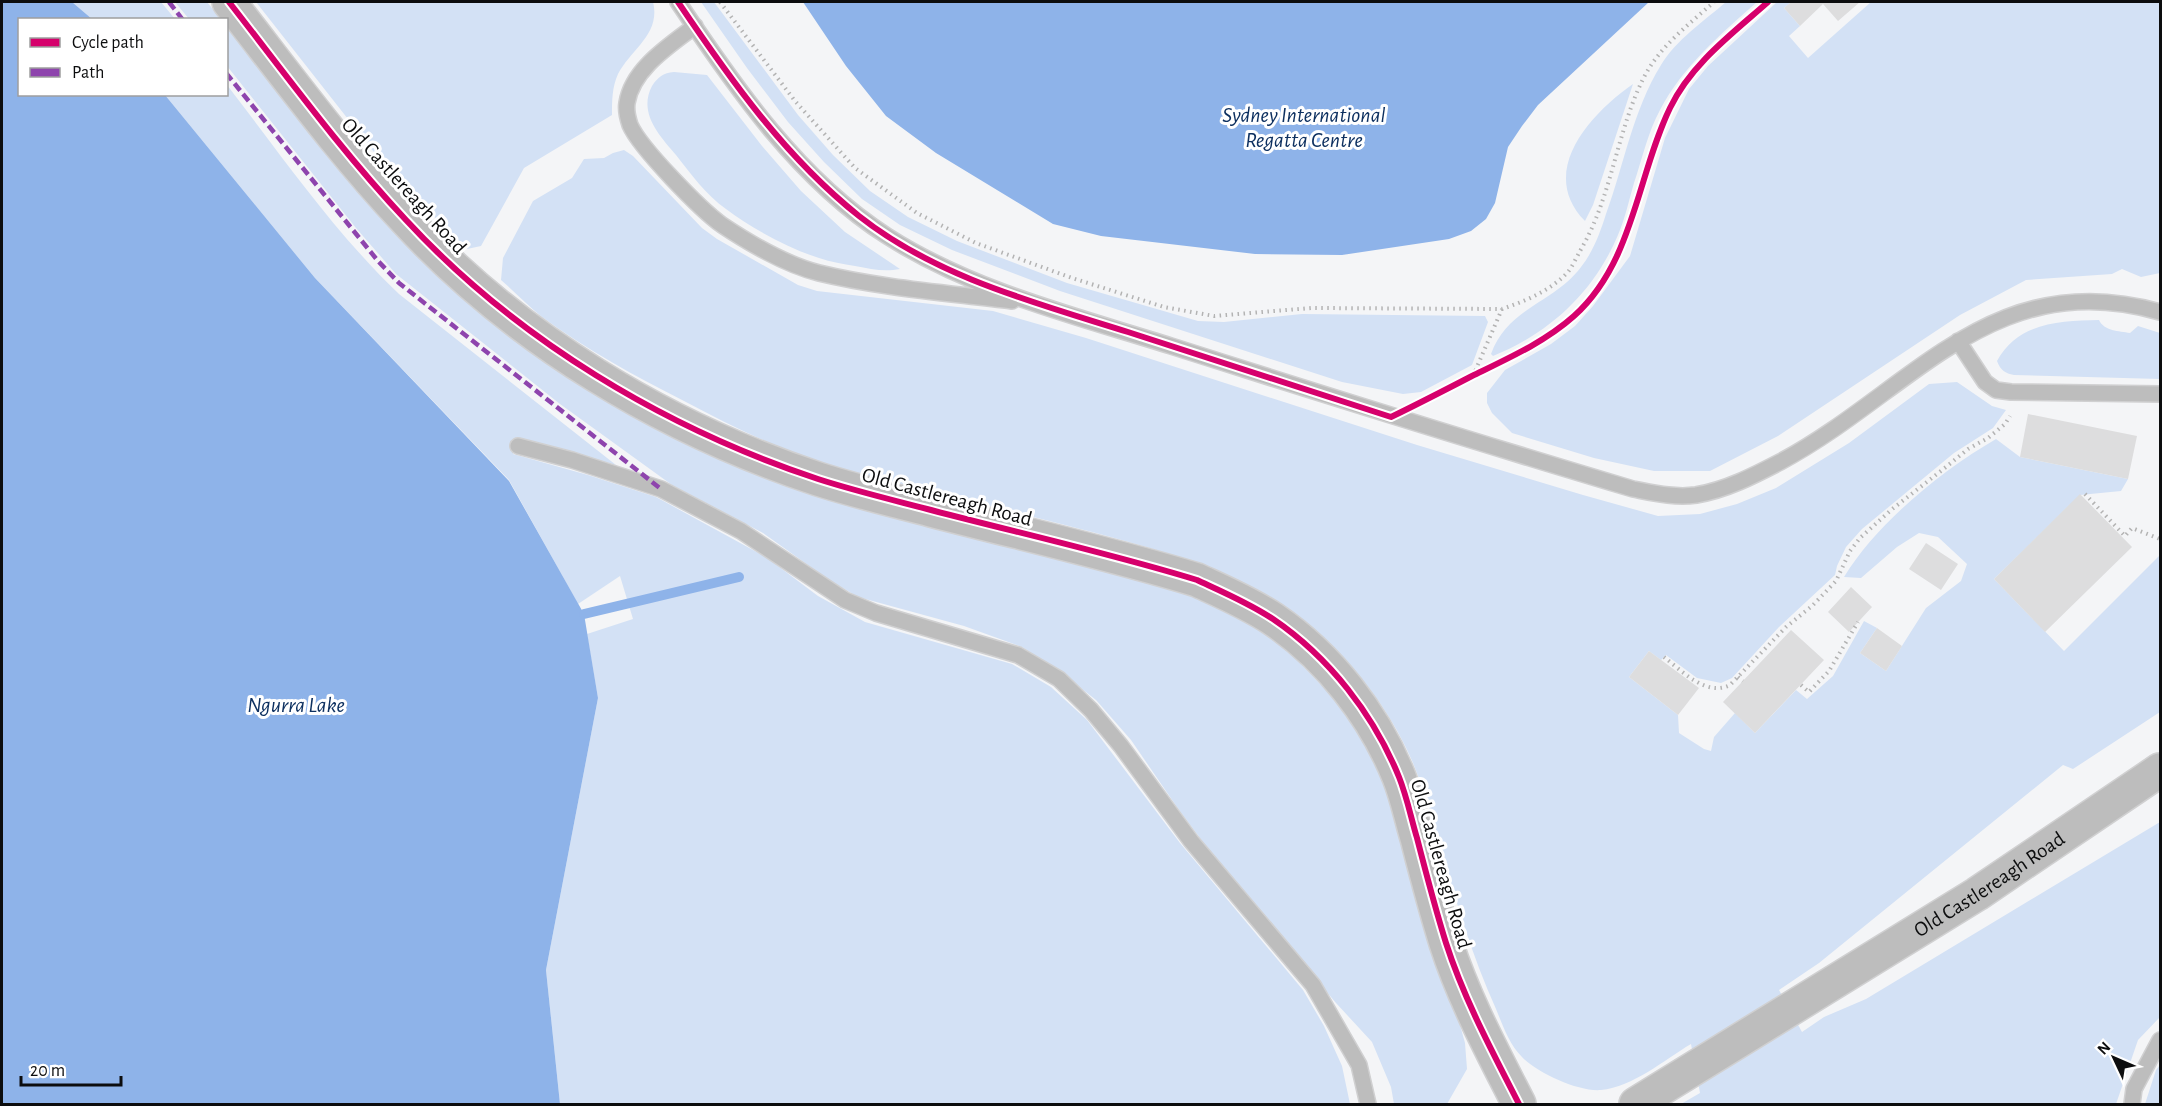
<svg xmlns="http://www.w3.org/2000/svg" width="2162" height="1106" viewBox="0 0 2162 1106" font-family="'Alegreya Sans',sans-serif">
<rect width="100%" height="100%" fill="#f4f5f7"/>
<path fill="#d3e1f5" d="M72 2H161L175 19H92Z
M175 2H207L221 19H189Z
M256 2H653C661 34 631 49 618 74 612 87 612 101 612 115L524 168 481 246 467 249 392 175Z
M701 2H714L798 115 833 155 870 191 908 217 957 241 1067 283 1198 321 1224 322 1302 314 1485 316 1488 322 1472 365 1421 392 1403 394 1342 382 1060 291 952 250 900 225 862 199 824 162 788 122 747 68Z
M1726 2H1757C1721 34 1683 66 1660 110 1648 132 1642 159 1634 183 1629 200 1625 219 1618 235 1594 292 1550 333 1493 356L1491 354C1508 307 1553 304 1581 267 1593 252 1600 233 1606 214 1624 165 1633 110 1661 65 1676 40 1704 21 1726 2Z
M1777 2H1791L1784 8 1800 26 1789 36 1808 58 1871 2H2160V273L2141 277 2122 269 2112 274 2026 280 1960 315 1778 436 1710 471H1654L1594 458 1512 433 1492 413 1487 403V393L1505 370 1551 344 1575 326 1593 306 1630 256 1665 138 1689 89 1708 66Z
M226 26 370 206 433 270 654 426 711 455 781 483 840 503 1193 595 1252 625 1277 642 1296 659 1330 694 1353 723 1370 752 1394 808 1419 913 1441 974 1455 1007 1465 1043 1467 1069 1447 1104H1394L1391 1087 1372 1042 1336 1003 1227 874 1179 810 1131 740 1096 700 1058 670 1022 647 964 626 858 597 829 580 763 533 672 485 560 404 396 274 356 228 227 66Z
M674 72 707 75 762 146 801 191 845 232 900 269C884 272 871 269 855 266 843 264 831 262 819 258 787 248 753 229 726 209 706 195 691 174 676 155 659 135 638 113 652 86 658 77 663 73 674 72Z
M1633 84 1593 205 1585 221C1537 172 1590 114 1633 84Z
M227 85C282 156 334 232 399 294L616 465 517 438 513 454 588 475 656 497 766 557 818 596 865 622 1012 664 1051 687 1087 720 1180 843 1303 990 1324 1026 1342 1066 1350 1104H560L546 970 598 698 587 634 633 619 620 576 578 604 509 480 315 278 165 95 226 94Z
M624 150 633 156 702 228 717 239 798 285 817 291 993 311 1086 338 1417 445 1583 495 1658 516 1700 514 1737 504 1776 488 1849 443 1929 384 1957 382 1992 406 2006 410 1993 428 1954 453 1862 529 1846 547 1837 566 1835 575 1779 627 1732 678 1721 683 1697 678 1666 655 1661 660 1649 651 1629 677 1678 715 1679 733 1704 749 1711 751 1714 737 1735 713 1755 733 1796 690 1807 699 1833 676 1864 621 1877 628 1860 653 1886 671 1926 608 1961 581 1967 564 1938 537 1919 533 1897 547 1861 578 1844 577C1877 523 1941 471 1996 439L2020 457 2128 479 2121 491 2080 495 1994 579 2064 651 2160 555V712L2073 769 2063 765 1819 963 1779 990 1802 1032 1824 1017 1866 999 2160 822V1017L2138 1040 2116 1104H1681L1700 1093 1691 1044C1664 1060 1633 1087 1601 1090 1579 1092 1537 1073 1522 1057 1509 1044 1503 1026 1496 1009 1472 956 1456 901 1440 846 1432 818 1424 790 1413 763 1394 718 1363 675 1327 642 1249 570 1164 551 1065 525 991 506 917 489 843 469 788 454 735 428 684 401 635 376 587 350 542 317 528 306 515 292 501 280L503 258 533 201 572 178 584 159 604 158 613 153Z
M2099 320C2104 331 2119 331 2130 333L2138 326 2160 333V379L2014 375C2005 373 2001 371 1997 361 2018 322 2060 321 2099 320Z
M2160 1065V1104H2145L2156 1070Z"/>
<path fill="#8eb3e9" d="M2 2H72L92 19 20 20V94L165 95 315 278 509 481 584 614 598 698 546 970 560 1104H2Z
M803 2H1649L1538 105 1522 126 1508 147 1495 203 1486 219 1471 231 1449 239 1342 255 1255 254 1101 236 1053 224 936 153 886 116 846 66Z"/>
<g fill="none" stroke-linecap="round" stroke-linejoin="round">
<path stroke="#8eb3e9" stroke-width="10" d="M584 614 739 577"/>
</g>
<path fill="#ddddde" d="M1791 2H1860L1838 21 1823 4 1800 26 1784 8Z
M2028 414 2137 436 2128 479 2020 457Z
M2080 494 2132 547 2045 632 1994 579Z
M1926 543 1958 564 1941 590 1909 569Z
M1851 587 1872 607 1849 632 1828 612Z
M1877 628 1902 646 1886 671 1860 653Z
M1791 630 1824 660 1755 733 1723 702Z
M1649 651 1699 688 1678 715 1629 677Z"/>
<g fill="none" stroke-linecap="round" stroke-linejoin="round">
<g stroke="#d0d0d1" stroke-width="18">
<path id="service" d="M678 2C735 87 799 180 887 236 973 291 1076 316 1171 346 1325 395 1479 443 1633 489 1654 493 1675 498 1696 495 1726 490 1753 476 1780 462 1911 392 1992 264 2160 312
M695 26C670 45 632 69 627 103 626 109 628 119 630 125 640 148 701 210 722 225 749 243 787 265 819 273 881 288 949 293 1012 301
M1958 341 1985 382 1996 390 2011 392 2160 394
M518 446 572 460 661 489 741 531 845 600 876 613 1018 655 1059 679 1091 710 1121 746 1191 841 1313 985 1359 1065 1368 1104
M2132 1104 2134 1089 2160 1040"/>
</g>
<g stroke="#d0d0d1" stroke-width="36">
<g id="tertiary">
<path d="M229 2C286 75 342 152 406 220 516 339 664 428 818 479 855 491 893 500 931 510 1019 533 1109 553 1197 580 1223 592 1249 603 1273 619 1329 657 1374 715 1399 777 1407 797 1411 818 1417 838 1426 873 1435 908 1446 943 1464 999 1493 1053 1519 1104"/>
<path id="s1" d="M1636 1104 1977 894 2160 770"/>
</g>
</g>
<path stroke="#b3b3b3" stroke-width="4" stroke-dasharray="1.5 4.5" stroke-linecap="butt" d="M720 2 795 101 855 168 917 213 976 243 1072 278 1164 307 1214 316 1311 308 1502 309C1525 301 1548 292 1566 274 1572 268 1576 258 1580 251 1612 197 1616 134 1643 79 1659 47 1688 25 1714 2
M1473 376 1502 309
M2085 494 2125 536 2132 528 2160 539
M1664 657C1682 671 1706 697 1730 685L1786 627 1812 606 1836 581 1850 551 1860 538 1891 510 1946 467 1968 449 1988 438 2005 424 2010 416
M1738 677 1743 681
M1801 685 1809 692 1829 671 1858 622"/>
<use href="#service" stroke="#bdbdbd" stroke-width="15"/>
<use href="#tertiary" stroke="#bdbdbd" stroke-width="33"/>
<path stroke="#8e44ad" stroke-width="4.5" stroke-dasharray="9 4.5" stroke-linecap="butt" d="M169 2 183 20
M226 73 378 261 399 283 661 489"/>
<g stroke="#fff" stroke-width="10">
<path id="cycleway" d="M229 2C286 75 342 152 406 220 516 339 664 428 818 479 855 491 893 500 931 510 1019 533 1109 553 1197 580 1223 592 1249 603 1273 619 1329 657 1374 715 1399 777 1407 797 1411 818 1417 838 1426 873 1435 908 1446 943 1464 999 1493 1053 1519 1104
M678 2C730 79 785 157 859 216 936 277 1036 303 1128 332 1215 360 1303 388 1391 417 1418 404 1445 390 1472 376 1507 359 1545 342 1574 316 1634 262 1637 176 1670 108 1691 64 1733 33 1768 2"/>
</g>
<use href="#cycleway" stroke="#d6006c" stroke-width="6"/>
</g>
<g text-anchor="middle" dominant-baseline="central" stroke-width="6" stroke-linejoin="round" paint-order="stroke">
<g font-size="21" fill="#0c0d0e" stroke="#fff">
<text transform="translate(404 186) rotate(48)">Old Castlereagh Road</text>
<text transform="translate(947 497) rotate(15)">Old Castlereagh Road</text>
<text transform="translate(1441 864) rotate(74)">Old Castlereagh Road</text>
<text stroke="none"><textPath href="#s1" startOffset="416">Old Castlereagh Road</textPath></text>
</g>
<g font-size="22" font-style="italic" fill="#0d3060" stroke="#fff">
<text x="1304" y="115">Sydney International<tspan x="1304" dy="25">Regatta Centre</tspan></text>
<text x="296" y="705">Ngurra Lake</text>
</g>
</g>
<rect width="2162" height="1106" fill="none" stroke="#0c0d0e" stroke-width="6"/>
<rect x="18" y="18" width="210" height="78" fill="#ffffff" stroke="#9e9e9f" stroke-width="1.5"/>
<rect x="30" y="38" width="30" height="9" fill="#d6006c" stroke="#9e9e9f" stroke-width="1.5"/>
<text x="72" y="48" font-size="18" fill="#0c0d0e">Cycle path</text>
<rect x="30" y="68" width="30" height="9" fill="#8e44ad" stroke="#9e9e9f" stroke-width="1.5"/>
<text x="72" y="78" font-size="18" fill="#0c0d0e">Path</text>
<g transform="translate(2114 1058) rotate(314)" stroke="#ffffff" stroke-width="4.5" paint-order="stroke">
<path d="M0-4.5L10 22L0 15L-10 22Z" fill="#0c0d0e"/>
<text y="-9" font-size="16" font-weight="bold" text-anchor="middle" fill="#0c0d0e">N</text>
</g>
<path d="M21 1076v9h100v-9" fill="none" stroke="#0c0d0e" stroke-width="3"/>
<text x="30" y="1076" font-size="18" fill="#0c0d0e" stroke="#ffffff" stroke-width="4.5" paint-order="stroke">20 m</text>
</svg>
